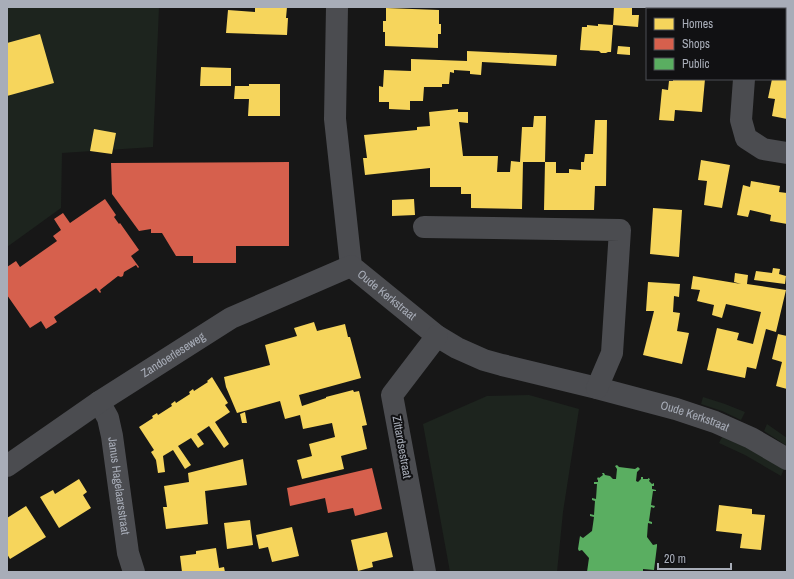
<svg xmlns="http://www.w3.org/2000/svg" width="794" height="579" viewBox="0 0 794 579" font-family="'Archivo Narrow',sans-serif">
<rect width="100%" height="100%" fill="#171717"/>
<path fill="#1d241e" d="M7 7H159L153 147 62 153 61 208 7 247Z
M529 395 579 409 563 512 557 572H450L423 424 487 396Z
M703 397 725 404 745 412 741 420 722 411 701 404Z
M767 424 787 438V446L764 431Z
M722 437 747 448 784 469 781 476 745 455 719 443Z"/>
<path fill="#f6d55c" d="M255 7H287L286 18H288L287 35 226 33 228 10 255 12Z
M614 7 632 8V15H639L638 27 613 25Z
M655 7H705V9H655Z
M386 8 439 10V24H441V34H438V48L385 46V32H383V21H386Z
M598 24 613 25 611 52H608L606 53H601L599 51 580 50 582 27H587V25L598 26Z
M40 34 54 83 7 96V43Z
M618 46 630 47V55L617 54Z
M467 51 557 55 556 66 482 62 481 75 470 74V71L454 70V73L450 72 449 84H442V87H424L423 101H410V110L389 109V102H379V86L383 87 384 70 411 71V59L467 61Z
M201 67 231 68V86H200Z
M785 75H787V119L772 116 775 99 768 98 772 79H785Z
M673 79H705L702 112 675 110 674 121 659 120 662 89 668 90 669 81H673Z
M249 84H280V116H248L249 99H234L235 86H249Z
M458 109V112H468V123L459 122 463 156H498L497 172H510L511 161 520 162 522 127H533L534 116H546L545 162H556V173H569V169L581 170V162H584L585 154H593L595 120H607L606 186H595L594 210H544L545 162H523L522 209 471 208V194H461V187H430V168L365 175 363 158H367L364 135 417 130V127L430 126 429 112Z
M94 129 116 133 112 154 90 151Z
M701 160 730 165 722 208 704 205 707 181 698 180Z
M751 181 780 186 779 192 787 193V224L770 221 771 215 750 210 748 217 737 215 743 185 750 187Z
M414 199 415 215 392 216V200Z
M653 208 682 210 679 257 650 254Z
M773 268 780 269 779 274 786 276 785 284 754 280 756 271 772 273Z
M735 273 748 275 747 284 786 290 776 332 766 329 756 369 747 367 745 378 707 370 717 328 739 333 737 340 753 344 761 312 726 304 722 318 712 315 714 305 697 301 700 290 691 289 693 276 741 284 734 282Z
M648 282 680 284 679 297 674 296 673 312 680 313 677 331 689 333 682 364 643 355 654 311H646Z
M314 322 317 331 345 324 348 337H350L361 378 299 395 302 406 326 398V397L353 390 354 392 359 391 367 425 362 426 367 449 341 456 344 469 302 479 297 460 312 456 309 444 335 437 332 423 303 429 300 415 285 419 280 401 237 413 226 387 224 377 270 365 265 345 297 336 294 328Z
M778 334 787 336V389L776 386 782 362 772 359Z
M212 377 228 403 225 405 230 412 215 422 229 444 224 448 209 426 197 434 204 444 198 448 191 438 178 446 191 465 185 469 173 450 163 456 165 472 158 473 156 460 151 452 154 450 139 427 153 418 152 416 157 413 158 415 172 406 171 404 175 401 176 403 190 394 189 392 193 389 194 391 208 382 207 381Z
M245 412 247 423H242L240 414Z
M243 459 247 485 205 491 208 524 166 529 163 507H167L164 486 189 482 188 473Z
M79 479 87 492 83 495 91 508 59 528 40 497 53 490 55 494Z
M719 505 752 509V514L765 515 761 550 740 548 742 534 716 531Z
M26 506 46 537 10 559 7 554V518Z
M250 520 253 545 227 549 224 523Z
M292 527 299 556 272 562 268 547 259 549 256 535Z
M387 532 393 557 372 562 373 567 358 571 351 540Z
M216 548 219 568 224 567 225 572H182L180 556 196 554V551Z"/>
<path fill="#d6604d" d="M289 162V246H236V263H193V256H176L162 233H151V229L139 231 112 194 111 163Z
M105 199 116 215 114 217 119 224 120 223 139 250 131 256 139 267 138 268 136 265 124 272 123 276 121 277 118 276 100 290 101 292 100 293 96 288 54 317 57 322 46 329 41 321 30 328 7 295V267L16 261 20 267 57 241 53 236 61 230 54 219 63 213 70 223Z
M372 468 382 509 355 516 353 508 328 513 325 498 290 506 287 488Z"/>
<path fill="#5aae61" d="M617 465 619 467 635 469 638 467 640 469 637 472 636 481 638 482 641 479V477H643V479H648V478L650 479 649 481 652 484 654 483V486H652V489L656 490V491H653L651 505 655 506 654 508 651 507 649 521 652 522V524L648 523 647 537 653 545 657 544V546L654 570 643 569V572H587L589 558 582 550 579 551 578 549 580 536 583 538 592 531 594 517 590 516V514L594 515 595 501 592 500V498L596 499 597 484H594V482H598V480L597 479 598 477 599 478 603 475 602 473H604L605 475 610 476 613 479H616L617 469 615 466Z"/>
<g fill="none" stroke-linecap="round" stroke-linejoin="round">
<g stroke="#4b4c50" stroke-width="22">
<path id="s1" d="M337 7 335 119 351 266 437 336 457 348 484 360 502 365 597 388 676 409 715 422 751 438 787 459"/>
<path d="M749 9 750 7"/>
<path d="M744 79 741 120 746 138 763 149 787 153"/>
<path d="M424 227 620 230 612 353 597 388"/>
<path id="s2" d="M99 402 108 418 112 436 128 553 134 572"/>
<path id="s3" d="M7 466 99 402 231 318 351 266"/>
<path d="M425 572 392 395 437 336"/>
</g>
</g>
<g text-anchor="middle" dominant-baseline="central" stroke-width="4" stroke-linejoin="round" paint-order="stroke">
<g font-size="12" fill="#a8adb8" stroke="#111113">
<text stroke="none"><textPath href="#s1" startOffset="306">Oude Kerkstraat</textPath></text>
<text stroke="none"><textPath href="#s3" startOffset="200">Zandoerleseweg</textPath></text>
<text stroke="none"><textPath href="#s1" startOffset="642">Oude Kerkstraat</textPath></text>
<text transform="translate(402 447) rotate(80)">Zittardsestraat</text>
<text stroke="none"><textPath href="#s2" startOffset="87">Janus Hagelaarsstraat</textPath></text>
</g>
</g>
<rect width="794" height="579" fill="none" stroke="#a8adb8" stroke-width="16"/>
<rect x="646" y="8" width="140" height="72" fill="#111113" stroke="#4d4f55"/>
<rect x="654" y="18" width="20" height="12" fill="#f6d55c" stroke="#4d4f55"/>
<text x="682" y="28" font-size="12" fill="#a8adb8">Homes</text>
<rect x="654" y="38" width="20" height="12" fill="#d6604d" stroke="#4d4f55"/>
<text x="682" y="48" font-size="12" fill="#a8adb8">Shops</text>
<rect x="654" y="58" width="20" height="12" fill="#5aae61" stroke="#4d4f55"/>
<text x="682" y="68" font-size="12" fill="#a8adb8">Public</text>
<path d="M658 563v6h73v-6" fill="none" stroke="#a8adb8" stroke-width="2"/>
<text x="664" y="563" font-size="12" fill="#a8adb8" stroke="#111113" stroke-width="3" paint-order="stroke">20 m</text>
</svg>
